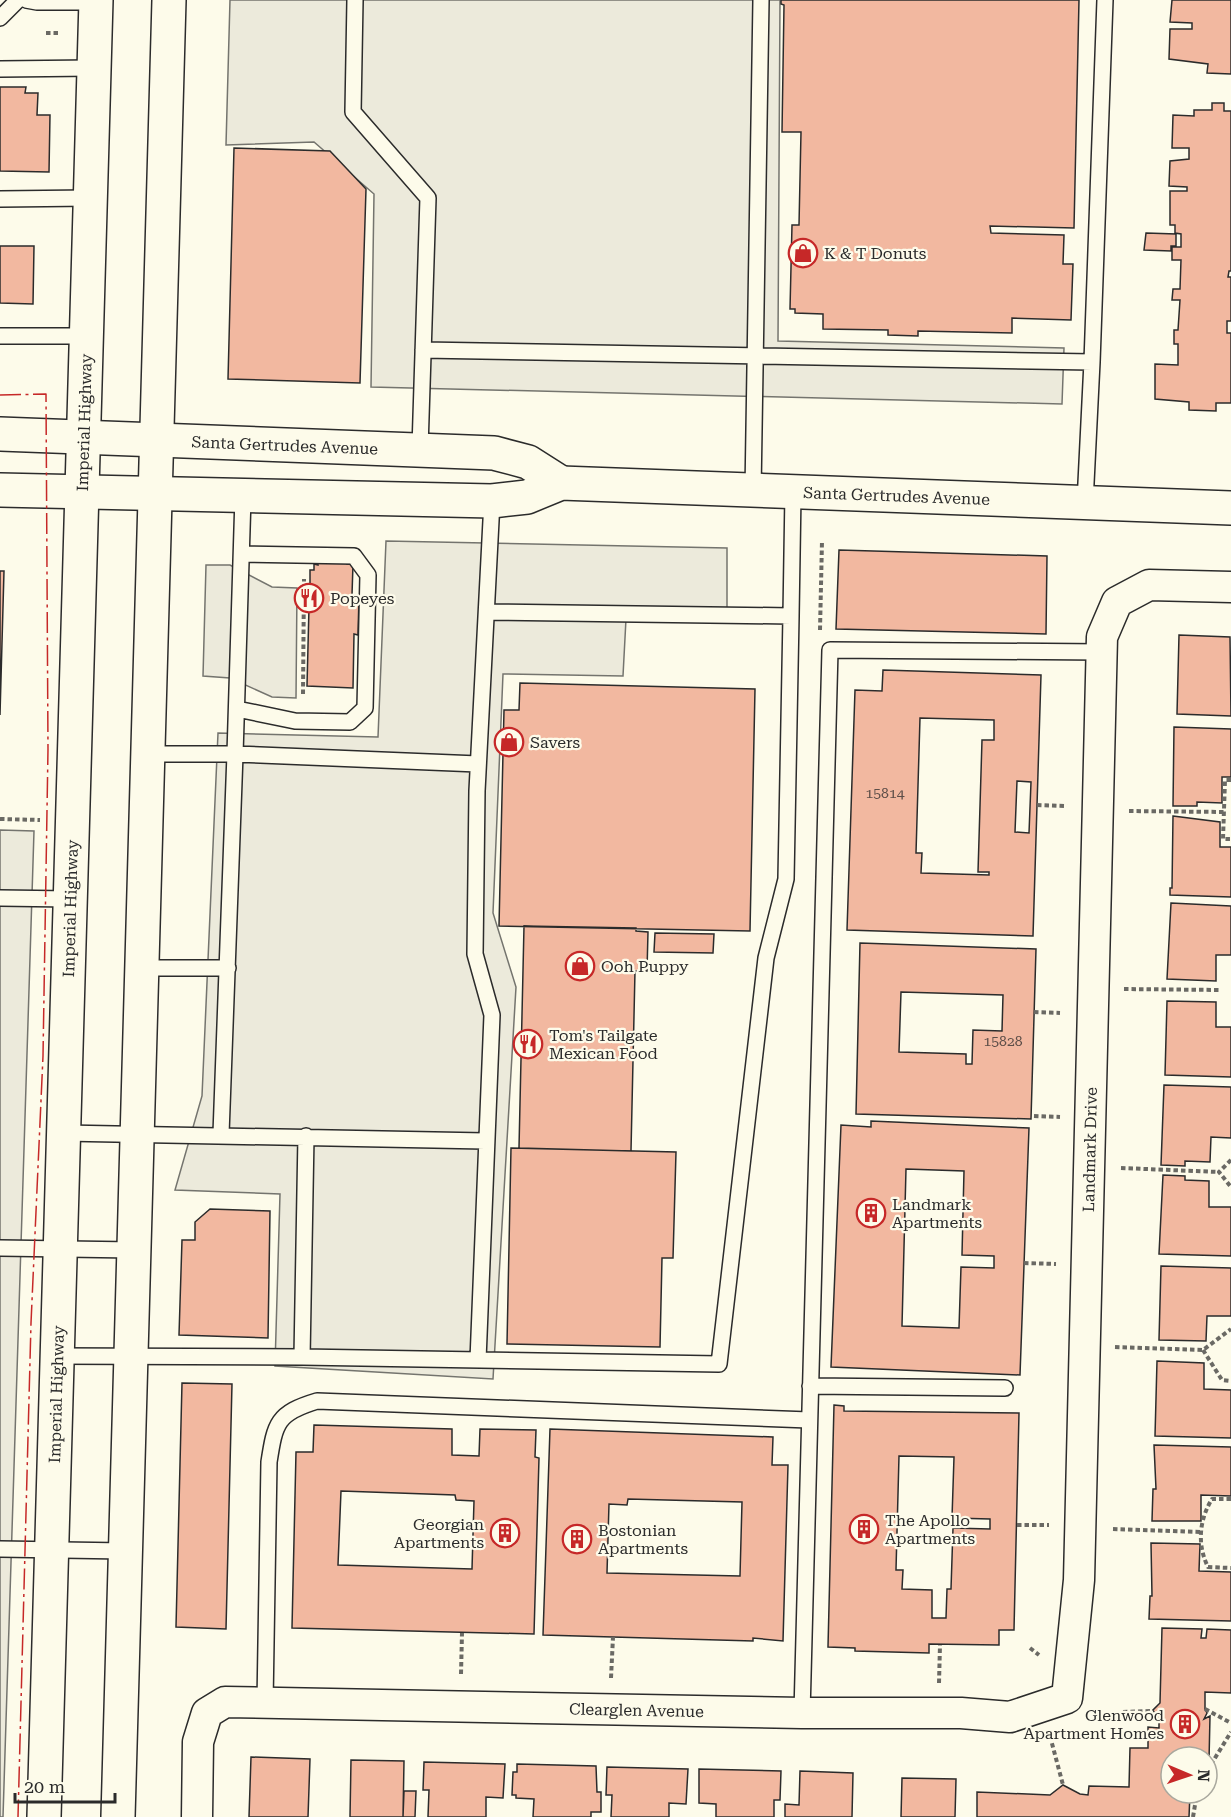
<svg xmlns="http://www.w3.org/2000/svg" width="1231" height="1817" viewBox="0 0 1231 1817" font-family="'Roboto Serif',serif">
<rect width="100%" height="100%" fill="#fdfbea"/>
<path fill="#eceadb" stroke="#74746e" stroke-width="1.5" d="M230 0H780L778 341 1064 348 1062 404 371 387 374 194 314 142 226 145Z
M386 541 727 548V621L626 619 623 676 503 674 493 913 516 987 493 1379 275 1366 280 1194 175 1190 202 1096 218 733 378 737Z
M206 565H230L272 587 297 588 296 698 272 697 230 678 203 676Z
M0 830 34 831 3 1817H0Z"/>
<path fill="#f2b8a0" stroke="#2b2b2b" stroke-width="1.5" fill-rule="evenodd" d="M781 0H1079L1074 228 990 226 991 233 1064 235 1063 264H1073L1071 320 1012 318V333L918 331V336L888 335V330L823 329V314L795 313V309H790L792 225H799L801 132H782L784 5 781 4Z
M1172 0H1231V74L1207 73 1208 64 1169 59 1170 29H1192V23L1170 22Z
M0 87H26L25 93H38L37 115H50L49 172 0 171Z
M1212 103H1224V111H1231V271H1229L1228 277H1231V321H1227V333H1231V403H1216V411L1189 410V402L1155 399V364L1178 365V344H1174V330H1178L1180 300H1172L1173 289H1180L1181 260H1172V247H1181V234L1175 233V225H1170V191H1187V187L1169 186 1170 161 1189 159V148H1172L1173 115 1194 116V110H1212Z
M234 148 330 151 366 189 360 383 228 379Z
M1146 233 1176 234V246H1171V251L1144 250Z
M0 246H34L33 304 0 303Z
M839 550 1047 556 1046 634 836 629Z
M318 557 347 558V564H353L352 595 359 596 358 635 354 634 353 688 307 686 309 607 303 608 304 588H310V570H314V564L318 565Z
M0 571H4L0 715Z
M1179 635 1230 637 1231 716 1177 714Z
M883 670 1041 675 1033 936 847 930 855 690 882 691ZM920 718 994 720V740H982L978 872H989V875L921 873 922 853H916ZM1017 781 1031 782 1029 833 1015 832Z
M520 683 755 689 750 931 499 926 504 710H519Z
M1174 727 1231 729V777H1222V803L1197 802V806H1173Z
M1173 816 1220 822V847H1231V897L1170 895V888H1172Z
M1171 903 1231 906V955H1216V981L1167 979Z
M524 926 636 928V931L648 932 647 971H635L631 1151 519 1148Z
M655 933 714 934 713 953 654 952Z
M860 943 1036 949 1031 1119 856 1114ZM901 992 1003 995 1002 1031 973 1030 972 1064H966V1054L899 1052Z
M1167 1001 1216 1002V1027H1231V1077L1165 1075Z
M1164 1085 1231 1087V1138L1211 1137 1210 1162 1185 1161V1166L1161 1165Z
M871 1121 1029 1128 1020 1375 831 1367 841 1125 871 1127ZM906 1169 964 1171 962 1255 994 1256V1268L961 1267 959 1328 902 1326Z
M511 1148 676 1152 673 1258H662L660 1347 507 1344Z
M1163 1175 1185 1176V1180L1209 1181V1207H1231V1256L1159 1254Z
M210 1209 270 1211 268 1338 179 1335 182 1240H195V1222Z
M1161 1266 1231 1268V1316H1207L1206 1341 1159 1340Z
M1157 1361 1204 1363V1389L1231 1390V1438L1155 1436Z
M182 1383 232 1384 226 1629 176 1627Z
M834 1405 844 1406V1411L1019 1413 1014 1630H999V1645L929 1644V1653L855 1651V1648L828 1647ZM899 1456 954 1457 952 1518 990 1519V1529L953 1528 951 1589H947L946 1618H932V1590L902 1589 903 1570H896Z
M314 1425 452 1429V1455L479 1456 480 1429 536 1430 535 1457 539 1458 534 1634 292 1628 296 1452H313ZM341 1491 455 1495 456 1500 474 1501 472 1569 338 1565Z
M550 1429 773 1437 772 1465H788L783 1641 753 1638V1641L543 1635ZM628 1499 742 1502 740 1576 607 1573 609 1504 627 1505Z
M1154 1445 1231 1447V1496L1201 1495V1521H1152L1153 1489H1156Z
M1151 1543 1200 1544 1199 1571 1231 1572V1621L1149 1619 1150 1596H1152Z
M1162 1628 1202 1629 1201 1638H1206L1207 1629 1231 1630V1693L1205 1692V1709L1207 1713 1204 1719 1210 1716 1209 1761 1207 1757H1171V1793H1190L1189 1817H977V1792L1050 1795 1063 1785 1080 1794 1088 1795 1089 1786 1129 1787 1130 1748H1148V1727L1159 1728V1721L1153 1710 1160 1703Z
M251 1757 310 1759 308 1817H249Z
M351 1760 404 1761 403 1817H350Z
M424 1762 505 1764 503 1798 486 1797V1817H428L429 1790H423Z
M517 1764 596 1766 597 1792H601V1812H591V1817H533L534 1799 516 1798V1795H512L513 1772H517Z
M607 1767 688 1769 686 1804 669 1803V1817H611L612 1795H606Z
M699 1769 781 1771 780 1800H774V1817H716V1804L699 1803Z
M800 1771 853 1773 852 1817H785V1804L799 1805Z
M902 1778 956 1779 955 1817H901Z
M404 1791H416L415 1817H403Z"/>
<g fill="none" stroke-linecap="round" stroke-linejoin="round">
<g stroke="#2b2b2b" stroke-width="18">
<path id="lane" d="M26 0 37 2H96
M355 0 353 112 428 198 420 448
M0 18 18 0
M0 69 93 68
M0 199 90 198
M0 336H86
M423 350 1092 362 1085 503
M1092 362 1105 0
M753 491 761 0
M243 497 235 754 478 764
M487 612 791 616 793 493
M237 709 295 721 350 722 365 708 368 575 354 556 242 554
M148 754H235L221 1134
M0 898 70 899
M142 968H228
M64 1133 485 1141
M0 1248 134 1250
M57 1356 302 1357 719 1364 766 958 786 879 791 616
M302 1357 306 1136
M478 1360 492 1015 475 954 477 791 492 501
M810 1386 1005 1388
M0 1549 125 1551
M265 1703 269 1462C275 1423 277 1413 317 1401L809 1420
M802 1713 830 650 1101 652"/>
</g>
<g stroke="#2b2b2b" stroke-width="33">
<g id="street">
<path id="s1" d="M197 1817 198 1742 207 1713 225 1702 802 1713H961L1010 1717 1067 1698 1079 1580 1102 637 1117 602 1149 585 1231 587"/>
</g>
</g>
<g stroke="#2b2b2b" stroke-width="36">
<g id="secondary">
<path id="s2" d="M0 434 494 453 528 462 561 483"/>
<path id="s3" d="M0 490 492 501 527 497 561 483 1231 508"/>
</g>
</g>
<g stroke="#2b2b2b" stroke-width="36">
<g id="primary">
<path id="s4" d="M44 1817 96 0"/>
<path d="M118 1817 169 0"/>
</g>
</g>
<path stroke="#6a6964" stroke-width="4" stroke-dasharray="4.5 3" stroke-linecap="butt" d="M46 33H61
M820 630 822 541
M303 694 304 579
M1231 780H1225L1223 839H1231
M1037 805 1067 806
M1129 811 1224 812
M0 819 40 820
M1124 989 1219 990
M1034 1012 1060 1013
M1034 1116 1060 1117
M1231 1160 1219 1172 1231 1187
M1121 1168 1219 1172
M1024 1263 1056 1264
M1115 1347 1203 1350 1231 1329
M1203 1350 1222 1380 1231 1381
M1231 1499H1212C1199 1520 1197 1545 1208 1567L1231 1568
M1017 1525H1049
M1113 1529 1202 1532
M1030 1648 1039 1655
M461 1674 462 1633
M611 1678 613 1637
M939 1683 940 1645
M1205 1709 1231 1723
M1123 1712 1153 1711
M1050 1736 1063 1785
M1207 1771 1231 1732
M1193 1817 1197 1793"/>
<use href="#lane" stroke="#fdfbea" stroke-width="15"/>
<use href="#street" stroke="#fdfbea" stroke-width="30"/>
<use href="#secondary" stroke="#fdfbea" stroke-width="33"/>
<use href="#primary" stroke="#fdfbea" stroke-width="33"/>
<path stroke="#c62828" stroke-width="1.5" stroke-dasharray="21 4.5 3 4.5" stroke-linecap="butt" d="M0 395 46 394 48 749 43 1056 31 1323 18 1817"/>
</g>
<defs>
<g id="shop-ring" transform="scale(1.5)"><circle r="9.5" fill="#fdfbea" stroke="#c62828" stroke-width="1.5"/><path d="M-5-2.5h2.3a2.7 3.5 0 0 1 5.4 0H5L5.5 6h-11ZM-1.5-2.5h3a1.5 2.3 0 0 0-3 0Z" fill="#c62828"/></g>
<g id="restaurant-ring" transform="scale(1.5)"><circle r="9.5" fill="#fdfbea" stroke="#c62828" stroke-width="1.5"/><path d="M-5-6h1v4h1v-4h1v4h1v-4h1v5L-1.5 .5V6h-2V.5L-5-1ZM5-6V6H3V1.5H1.5Q1.5-4 5-6Z" fill="#c62828"/></g>
<g id="building-ring" transform="scale(1.5)"><circle r="9.5" fill="#fdfbea" stroke="#c62828" stroke-width="1.5"/><path d="M-4-6H4V6H1V3H-1V6H-4ZM-2.5-4.3h1.7v1.8h-1.7ZM.8-4.3h1.7v1.8H.8ZM-2.5-1h1.7V.8h-1.7ZM.8-1h1.7V.8H.8Z" fill="#c62828"/></g>
</defs>
<g fill-rule="evenodd">
<use href="#shop-ring" x="803" y="253"/>
<use href="#restaurant-ring" x="309" y="598"/>
<use href="#shop-ring" x="509" y="742"/>
<use href="#shop-ring" x="580" y="966"/>
<use href="#restaurant-ring" x="528" y="1044"/>
<use href="#building-ring" x="871" y="1213"/>
<use href="#building-ring" x="864" y="1529"/>
<use href="#building-ring" x="505" y="1533"/>
<use href="#building-ring" x="577" y="1539"/>
<use href="#building-ring" x="1185" y="1724"/>
</g>
<g text-anchor="middle" dominant-baseline="central" stroke-width="4.5" stroke-linejoin="round" paint-order="stroke">
<g font-size="14" fill="#5d4e48">
<text x="885" y="793">15814</text>
<text x="1003" y="1041">15828</text>
</g>
<g font-size="16" fill="#2b2b2b" stroke="#fdfbea" text-anchor="start">
<text x="824" y="253">K &amp; T Donuts</text>
<text x="330" y="598">Popeyes</text>
<text x="530" y="742">Savers</text>
<text x="601" y="966">Ooh Puppy</text>
<text x="549" y="1035">Tom's Tailgate<tspan x="549" dy="18">Mexican Food</tspan></text>
<text x="892" y="1204">Landmark<tspan x="892" dy="18">Apartments</tspan></text>
<text x="885" y="1520">The Apollo<tspan x="885" dy="18">Apartments</tspan></text>
<text x="484" y="1524" text-anchor="end">Georgian<tspan x="484" dy="18">Apartments</tspan></text>
<text x="598" y="1530">Bostonian<tspan x="598" dy="18">Apartments</tspan></text>
<text x="1164" y="1715" text-anchor="end">Glenwood<tspan x="1164" dy="18">Apartment Homes</tspan></text>
</g>
<g font-size="16" fill="#2b2b2b" stroke="#fdfbea">
<text stroke="none"><textPath href="#s4" startOffset="1395">Imperial Highway</textPath></text>
<text stroke="none"><textPath href="#s2" startOffset="285">Santa Gertrudes Avenue</textPath></text>
<text stroke="none"><textPath href="#s3" startOffset="900">Santa Gertrudes Avenue</textPath></text>
<text stroke="none"><textPath href="#s4" startOffset="909">Imperial Highway</textPath></text>
<text stroke="none"><textPath href="#s1" startOffset="1521">Landmark Drive</textPath></text>
<text stroke="none"><textPath href="#s4" startOffset="423">Imperial Highway</textPath></text>
<text stroke="none"><textPath href="#s1" startOffset="538">Clearglen Avenue</textPath></text>
</g>
</g>
<g transform="translate(1189 1775) rotate(92)"><circle r="28" fill="#fdfbea" stroke="#a9a89e" stroke-width="1.5"/>
<path d="M0-4.5L10 22L0 15L-10 22Z" fill="#c62828"/>
<text y="-9" font-size="16" font-weight="bold" text-anchor="middle" fill="#2b2b2b">N</text>
</g>
<path d="M15 1793v9h100v-9" fill="none" stroke="#2b2b2b" stroke-width="3"/>
<text x="24" y="1793" font-size="18" fill="#2b2b2b" stroke="#fdfbea" stroke-width="4.5" paint-order="stroke">20 m</text>
</svg>
